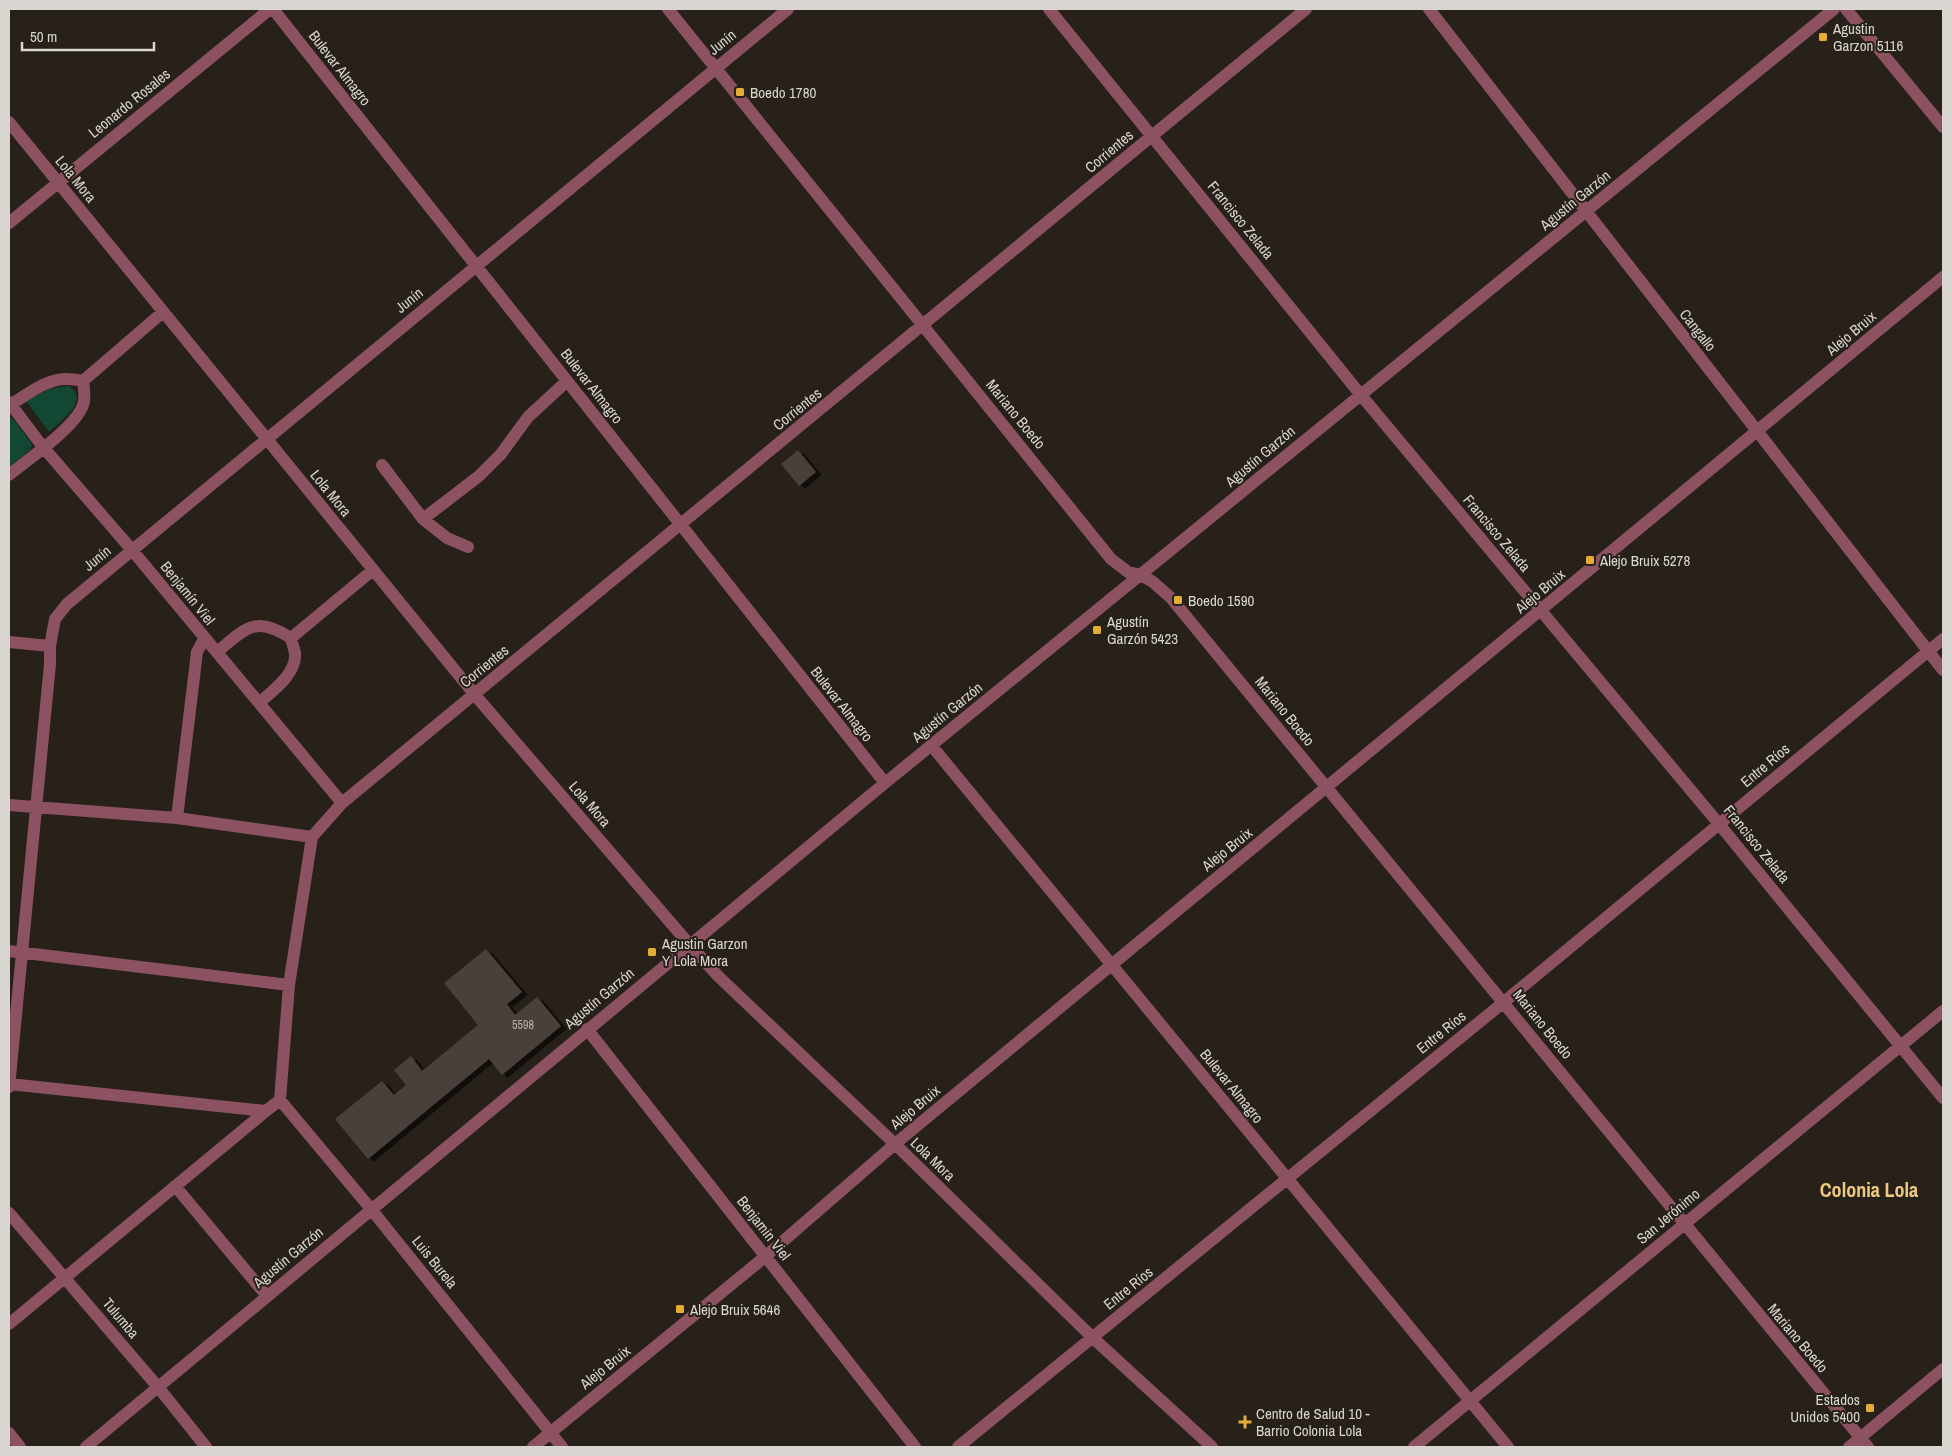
<svg xmlns="http://www.w3.org/2000/svg" width="1952" height="1456" viewBox="0 0 1952 1456" font-family="'Archivo Narrow',sans-serif">
<defs>
<filter id="shadow"><feDropShadow dx="5.5" dy="3" stdDeviation="0" flood-color="#0009"/></filter>
</defs>
<rect width="100%" height="100%" fill="#27211a"/>
<path fill="#124733" d="M68 386C92 399 60 422 49 432L26 401 49 389Z
M9 417 14 420 32 444 30 450 9 467Z"/>
<path fill="#4a403b" filter="url(#shadow)" d="M798 450 816 472 799 486 781 464Z
M486 949 522 992 507 1004 515 1015 537 997 561 1026 502 1075 489 1059 368 1159 335 1119 382 1081 394 1095 406 1085 394 1070 411 1056 422 1071 478 1025 444 983Z"/>
<g fill="none" stroke-linecap="round" stroke-linejoin="round">
<path stroke="#8c5262" stroke-width="12" d="M273 9 885 783
M668 9 1111 559 1128 572 1141 575 1153 582 1171 598 1868 1447
M1049 9 1360 394 1719 824 1943 1098
M1429 9 1943 670
M1846 9 1943 127
M9 122 475 695 689 944 719 977 895 1144 1093 1338 1212 1447
M9 223 270 9
M83 381 163 312
M9 402 43 447 132 550 342 803
M9 406C25 396 47 378 67 379 73 379 78 380 83 381 84 388 85 395 84 401 81 424 27 460 9 475
M382 465 423 519 447 538 468 547
M423 519 479 476 501 454 528 417 567 381
M291 638 373 570
M9 642 50 646
M217 652C246 628 255 615 291 638 292 643 294 648 295 653 297 674 272 691 259 703
M931 745 1508 1447
M9 805 177 818 312 837
M177 818 197 652 204 639
M312 837 342 803 1306 9
M9 951 289 985
M587 1029 915 1447
M9 1084 266 1111 280 1100 289 985 312 837
M9 1087 50 664V646L55 619 67 604 788 9
M280 1100 371 1209 562 1447
M175 1186 267 1296
M9 1213 158 1387 206 1447
M9 1324 266 1111
M9 1433 20 1447
M86 1447 885 783 1834 9
M533 1447 766 1256 895 1144 1943 277
M958 1447 1504 1002 1943 639
M1414 1447 1943 1011
M1849 1447 1943 1369"/>
</g>
<g fill="#e4ae35" stroke="#27211a" stroke-width="2">
<rect x="1818" y="32" width="10" height="10" rx="2.5"/>
<rect x="735" y="87" width="10" height="10" rx="2.5"/>
<rect x="1585" y="555" width="10" height="10" rx="2.5"/>
<rect x="1173" y="595" width="10" height="10" rx="2.5"/>
<rect x="1092" y="625" width="10" height="10" rx="2.5"/>
<rect x="647" y="947" width="10" height="10" rx="2.5"/>
<rect x="675" y="1304" width="10" height="10" rx="2.5"/>
<rect x="1865" y="1403" width="10" height="10" rx="2.5"/>
<path d="M1242.5 1414.5h5v5h5v5h-5v5h-5v-5h-5v-5h5z"/>
</g>
<g text-anchor="middle" dominant-baseline="central" stroke-width="4" stroke-linejoin="round" paint-order="stroke">
<g font-size="12" fill="#b5b0ab">
<text x="523" y="1025">5598</text>
</g>
<g font-size="15" fill="#d9d5d0" stroke="#27211a" text-anchor="start">
<text x="1833" y="28">Agustin<tspan x="1833" dy="17">Garzon 5116</tspan></text>
<text x="750" y="92">Boedo 1780</text>
<text x="1600" y="560">Alejo Bruix 5278</text>
<text x="1188" y="600">Boedo 1590</text>
<text x="1107" y="621">Agustín<tspan x="1107" dy="17">Garzón 5423</tspan></text>
<text x="662" y="943">Agustin Garzon<tspan x="662" dy="17">Y Lola Mora</tspan></text>
<text x="690" y="1309">Alejo Bruix 5646</text>
<text x="1860" y="1399" text-anchor="end">Estados<tspan x="1860" dy="17">Unidos 5400</tspan></text>
<text x="1256" y="1413">Centro de Salud 10 -<tspan x="1256" dy="17">Barrio Colonia Lola</tspan></text>
</g>
<g font-size="15" fill="#d9d5d0" stroke="#27211a">
<text transform="translate(722 42) rotate(-39)">Junín</text>
<text transform="translate(340 68) rotate(52)">Bulevar Almagro</text>
<text transform="translate(129 103) rotate(-39)">Leonardo Rosales</text>
<text transform="translate(1109 151) rotate(-40)">Corrientes</text>
<text transform="translate(76 179) rotate(51)">Lola Mora</text>
<text transform="translate(1575 200) rotate(-39)">Agustín Garzón</text>
<text transform="translate(1241 220) rotate(51)">Francisco Zelada</text>
<text transform="translate(409 300) rotate(-39)">Junín</text>
<text transform="translate(1698 330) rotate(52)">Cangallo</text>
<text transform="translate(1851 333) rotate(-40)">Alejo Bruix</text>
<text transform="translate(592 386) rotate(52)">Bulevar Almagro</text>
<text transform="translate(797 409) rotate(-39)">Corrientes</text>
<text transform="translate(1016 414) rotate(51)">Mariano Boedo</text>
<text transform="translate(1260 456) rotate(-40)">Agustín Garzón</text>
<text transform="translate(331 493) rotate(51)">Lola Mora</text>
<text transform="translate(1497 533) rotate(50)">Francisco Zelada</text>
<text transform="translate(97 558) rotate(-39)">Junín</text>
<text transform="translate(1540 591) rotate(-40)">Alejo Bruix</text>
<text transform="translate(188 593) rotate(51)">Benjamín Viel</text>
<text transform="translate(484 666) rotate(-39)">Corrientes</text>
<text transform="translate(842 704) rotate(52)">Bulevar Almagro</text>
<text transform="translate(1285 711) rotate(51)">Mariano Boedo</text>
<text transform="translate(947 712) rotate(-39)">Agustín Garzón</text>
<text transform="translate(1765 765) rotate(-40)">Entre Ríos</text>
<text transform="translate(590 804) rotate(49)">Lola Mora</text>
<text transform="translate(1757 844) rotate(51)">Francisco Zelada</text>
<text transform="translate(1227 849) rotate(-39)">Alejo Bruix</text>
<text transform="translate(599 998) rotate(-40)">Agustín Garzón</text>
<text transform="translate(1543 1024) rotate(51)">Mariano Boedo</text>
<text transform="translate(1441 1032) rotate(-39)">Entre Ríos</text>
<text transform="translate(1232 1086) rotate(51)">Bulevar Almagro</text>
<text transform="translate(915 1107) rotate(-40)">Alejo Bruix</text>
<text transform="translate(933 1159) rotate(44)">Lola Mora</text>
<text transform="translate(1668 1216) rotate(-40)">San Jerónimo</text>
<text transform="translate(764 1228) rotate(52)">Benjamín Viel</text>
<text transform="translate(288 1257) rotate(-40)">Agustín Garzón</text>
<text transform="translate(435 1262) rotate(51)">Luis Burela</text>
<text transform="translate(1128 1288) rotate(-39)">Entre Ríos</text>
<text transform="translate(121 1318) rotate(50)">Tulumba</text>
<text transform="translate(1798 1338) rotate(50)">Mariano Boedo</text>
<text transform="translate(605 1367) rotate(-39)">Alejo Bruix</text>
</g>
<g font-size="20" font-weight="bold" fill="#efc981" stroke="#27211a">
<text x="1869" y="1189">Colonia Lola</text>
</g>
</g>
<rect width="1952" height="1456" fill="none" stroke="#d9d5d0" stroke-width="20"/>
<path d="M22 42v8h132v-8" fill="none" stroke="#d9d5d0" stroke-width="2.5"/>
<text x="30" y="42" font-size="15" fill="#d9d5d0" stroke="#27211a" stroke-width="4" paint-order="stroke">50 m</text>
</svg>
